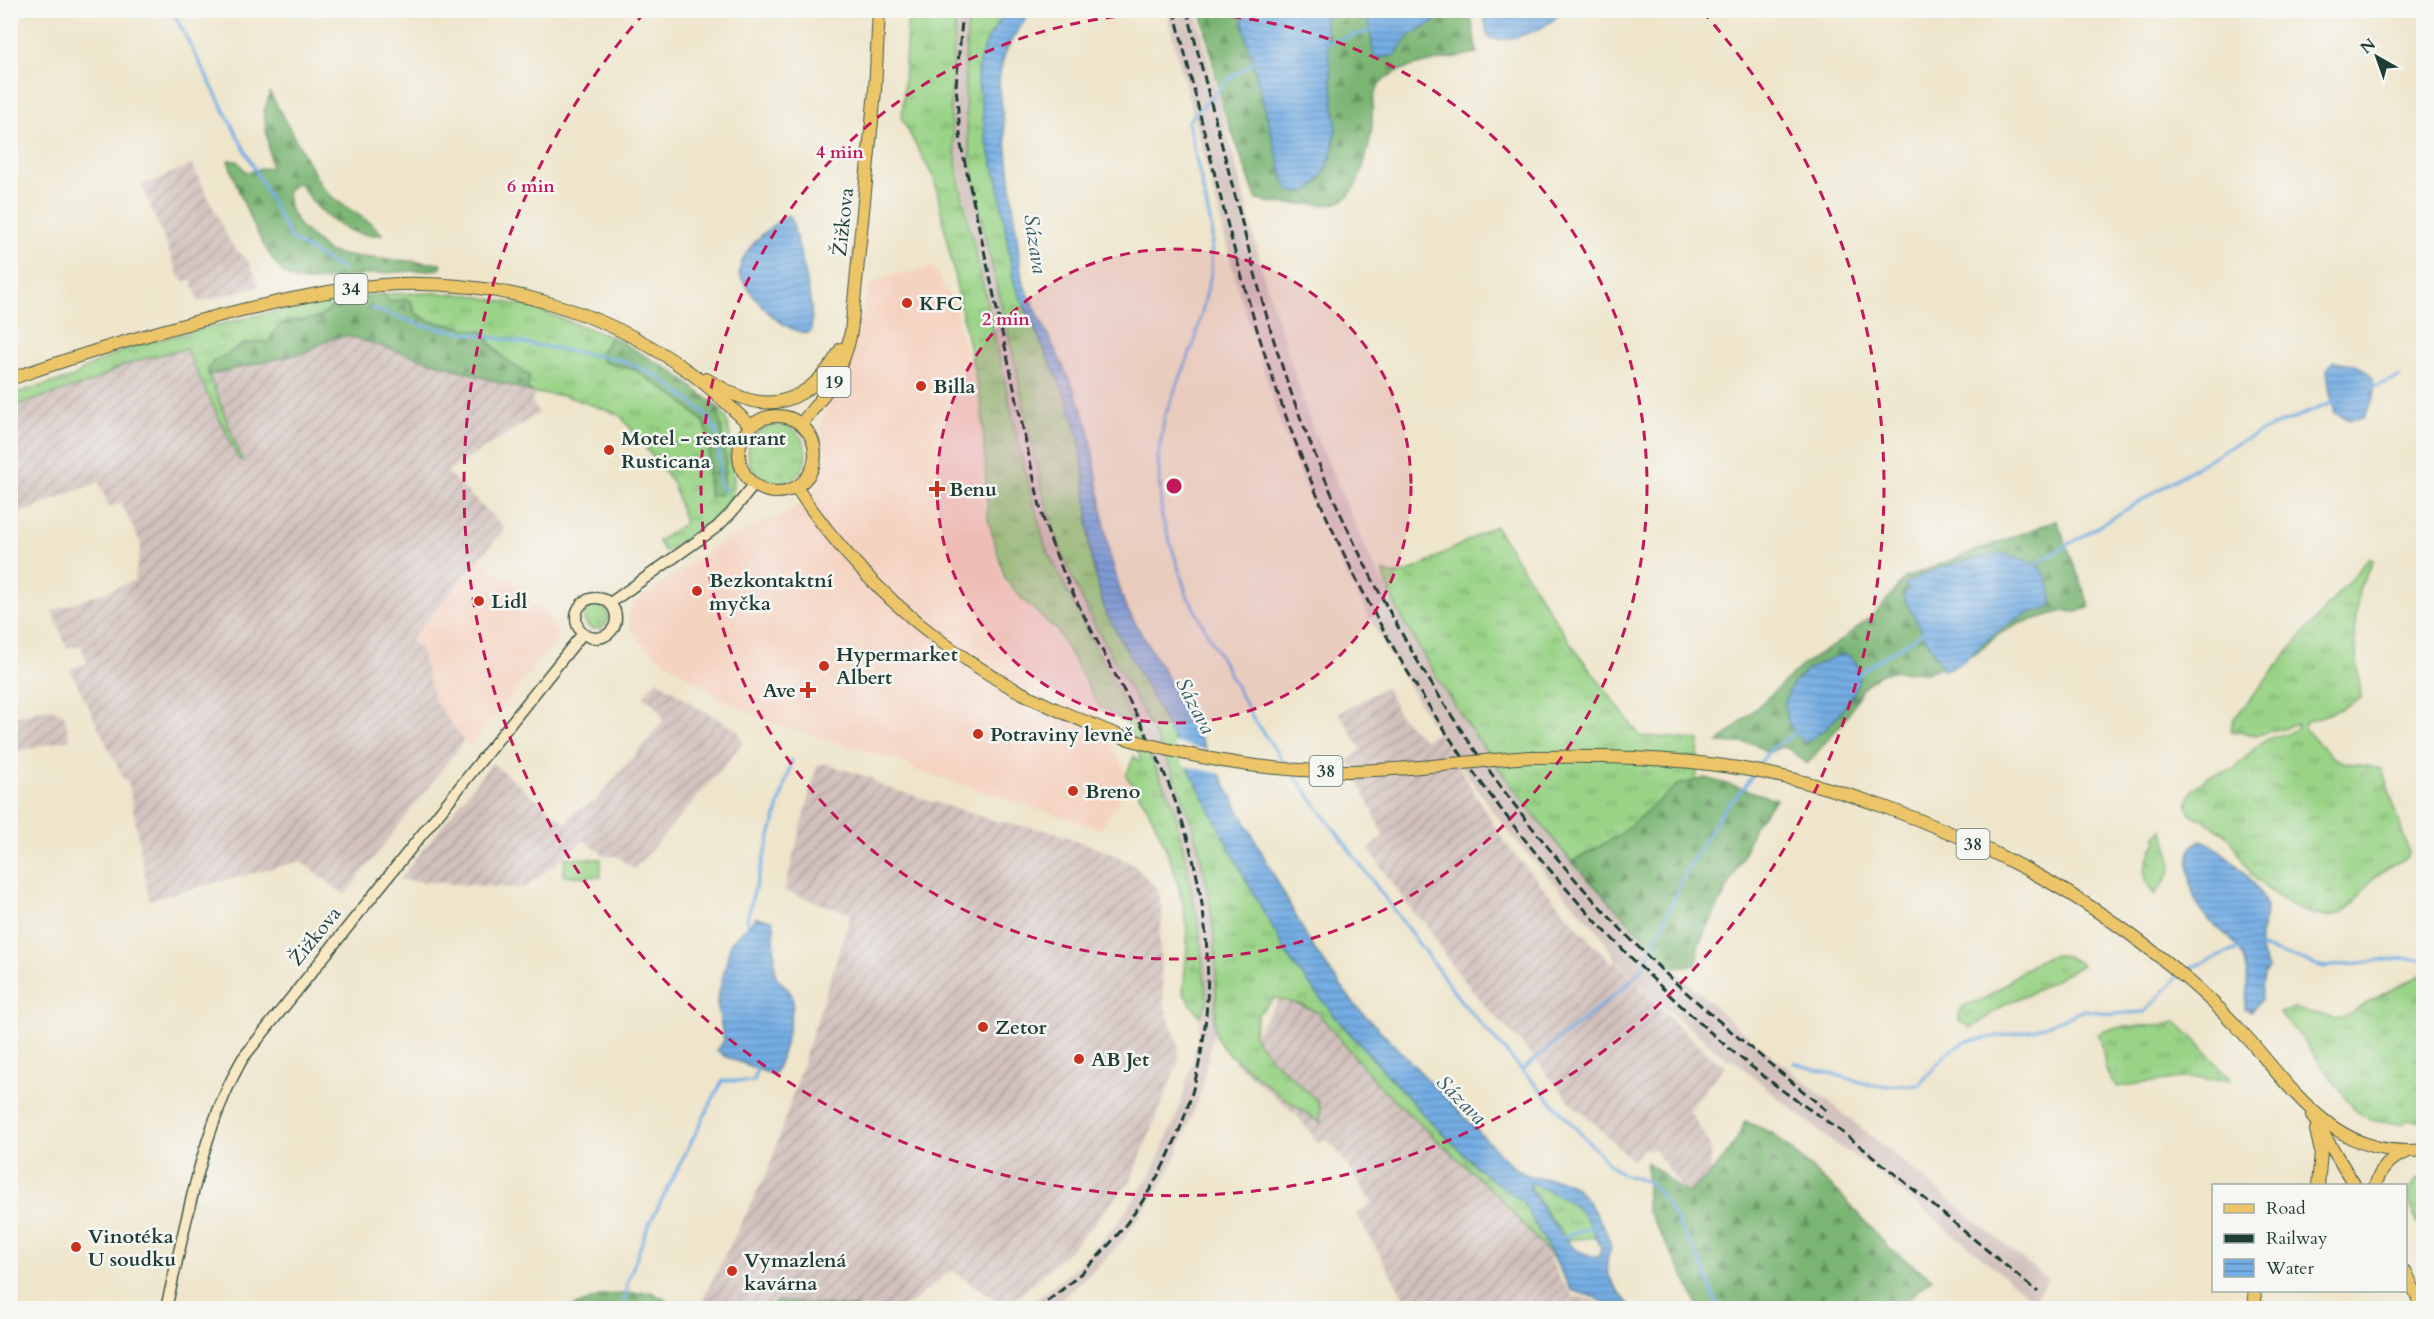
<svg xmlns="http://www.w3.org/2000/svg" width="2434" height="1319" viewBox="0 0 2434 1319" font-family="Cardo,serif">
<defs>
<pattern id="industrial-furrows" width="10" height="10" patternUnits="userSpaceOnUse" patternTransform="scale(1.5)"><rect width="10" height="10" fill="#d1c0bc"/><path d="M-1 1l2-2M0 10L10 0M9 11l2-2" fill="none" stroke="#a99d9a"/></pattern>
<pattern id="grass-tufts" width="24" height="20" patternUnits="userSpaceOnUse" patternTransform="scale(1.5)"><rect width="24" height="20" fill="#99d386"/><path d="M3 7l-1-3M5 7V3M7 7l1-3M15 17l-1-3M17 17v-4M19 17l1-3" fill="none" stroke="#7cac6e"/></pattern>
<pattern id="forest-firs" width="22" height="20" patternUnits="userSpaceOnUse" patternTransform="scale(1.5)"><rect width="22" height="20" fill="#7ab573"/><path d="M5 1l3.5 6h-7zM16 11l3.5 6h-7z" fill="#63945f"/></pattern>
<pattern id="water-rules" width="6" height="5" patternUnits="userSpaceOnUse" patternTransform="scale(1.5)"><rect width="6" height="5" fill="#74ade4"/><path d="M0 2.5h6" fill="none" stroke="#5f8eba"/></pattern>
</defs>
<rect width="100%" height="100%" fill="#f6f6f2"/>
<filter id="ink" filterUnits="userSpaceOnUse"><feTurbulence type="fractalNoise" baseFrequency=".0167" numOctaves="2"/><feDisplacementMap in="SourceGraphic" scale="12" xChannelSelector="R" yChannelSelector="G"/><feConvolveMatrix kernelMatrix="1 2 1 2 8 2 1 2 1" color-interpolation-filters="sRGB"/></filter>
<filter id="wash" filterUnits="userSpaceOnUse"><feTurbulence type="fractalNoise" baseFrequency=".008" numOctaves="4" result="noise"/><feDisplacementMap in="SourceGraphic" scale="24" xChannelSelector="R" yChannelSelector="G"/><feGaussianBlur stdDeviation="1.35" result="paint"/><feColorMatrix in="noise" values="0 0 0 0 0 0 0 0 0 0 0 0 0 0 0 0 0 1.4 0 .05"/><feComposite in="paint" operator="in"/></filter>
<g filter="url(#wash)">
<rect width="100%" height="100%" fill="#eee5cb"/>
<path fill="#f5d3c1" d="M933 267 953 302 981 412 982 502 1002 581 1051 631 1092 702 1130 781 1101 829 922 772 899 761 768 722 707 690 641 644 630 627 628 614 634 602 729 538 767 520 787 514 816 489 827 456 820 430 828 403 849 370 868 287 880 279Z
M480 557 519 588 518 591 550 619 556 626 557 635 554 643 471 746 464 741 435 701 420 649 410 640Z"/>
<path fill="url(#industrial-furrows)" d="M192 164 231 244 250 264 259 286 199 302 191 280 184 281 179 276 142 186Z
M348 336 534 393 532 402 539 413 447 472 505 528 410 640 420 649 435 701 464 741 345 895 300 861 149 900 129 785 123 778 70 669 87 663 81 645 67 648 52 611 134 581 141 545 121 503 109 507 99 482 13 516 10 510V407L89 383 122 366 146 358 187 348 239 460 241 459 208 375 303 353 335 337Z
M657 680 694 705 737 730 743 741 728 762 634 869 617 856H605L584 840 527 887 512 888 399 880 492 763 566 823 576 810 595 802 663 721 659 709 643 696Z
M1386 687 1399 715 1424 740 1438 732 1504 842 1586 936 1614 965 1615 960 1675 1024 1719 1062 1725 1065 1689 1109 1710 1146 1711 1188 1686 1194 1654 1149H1641L1639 1155 1631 1160 1587 1116 1575 1107 1521 1043 1483 1004 1450 963 1425 922 1415 915 1369 850 1384 836 1348 759 1362 750 1339 713Z
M49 708 64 714 70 739 11 753V718Z
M823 763 871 778 879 785 995 821 1051 831 1113 854 1134 865 1158 890 1163 914 1159 938 1164 1005 1179 1047 1178 1063 1131 1180 1073 1247 1007 1307 950 1270 912 1303 902 1308H860L777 1301 772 1308H698L768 1171 851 914 784 891 817 766Z
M1302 978 1539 1238 1559 1277 1573 1296 1590 1299 1606 1308H1410L1356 1213 1372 1203 1336 1149 1325 1139 1318 1143 1297 1115 1234 1062 1285 992Z"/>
<path fill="#d1c0bc" d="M955 11H970L964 86 968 144 1048 509 1057 538 1079 592 1152 730 1178 785 1201 857 1214 925 1216 999 1214 1031 1201 1091 1178 1152 1165 1179 1128 1233 1104 1261 1051 1308H1026L1072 1271 1117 1224 1152 1172 1176 1118 1193 1060 1199 1029 1202 998 1199 927 1186 861 1164 791 1080 627 1043 543 1024 472 954 146 949 86Z
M1166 11H1196L1266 284 1310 421 1368 554 1413 638 1458 710 1515 792 1544 829 1637 933 1671 967 1741 1030 2048 1280 2033 1299 1871 1167 1832 1142 1731 1058 1728 1060 1648 993 1614 957 1600 933 1521 847 1492 810 1434 727 1388 652 1341 565 1299 472 1283 431 1239 292Z"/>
<path fill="url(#grass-tufts)" stroke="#5c885d" stroke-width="1.5" d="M908 11H956L950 112 958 175 1024 468 1045 546 1174 806 1199 927 1207 1002 1200 1016 1183 993C1184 973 1188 952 1187 933 1184 886 1156 812 1126 776L1134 756 1139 761 1141 760 1127 724 1099 706 1057 631 1024 601 1005 579 988 519 982 410 935 181 902 119Z
M970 11H1007L988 38 980 59 977 75 986 139 998 182 1014 283 1068 402 1079 437 1087 497 1090 554 1105 611 1150 693 1245 878 1337 1019 1425 1116 1482 1172 1523 1202 1559 1265 1500 1198 1383 1090 1317 1012 1302 1005 1275 998 1258 1014 1253 1036 1273 1060 1319 1102 1321 1123C1293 1105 1268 1087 1243 1065 1236 1059 1226 1053 1221 1045 1210 1030 1216 1015 1216 998 1218 939 1209 882 1192 825 1164 733 1105 656 1068 568 1041 504 1030 431 1015 363 989 247 951 130 970 11Z
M435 293 470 295 530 307 612 337 607 342 601 359 604 362 635 370 680 400 704 422 709 437 708 482 726 463 718 407C733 425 729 434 730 455 731 466 735 476 734 487 729 519 689 536 665 552L658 541 685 523 673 483 620 415 566 396 534 393 527 388 530 376 504 358 490 342 457 326 429 321 414 312V307L398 300 387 301 382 294Z
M351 297C338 302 330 314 317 318 288 327 289 311 268 342L246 343 208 372 242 460H239L186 349 146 358 122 366 89 383 11 407V394L74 377 84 369 131 347 254 316Z
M748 454a29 29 0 1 1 58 0a29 29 0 1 1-58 0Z
M1495 526 1571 644 1640 736 1699 740 1696 781 1677 786 1618 836 1572 862C1519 798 1469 732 1427 661 1409 632 1392 604 1383 571 1394 577 1402 574 1413 570Z
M2369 558 2373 560V562L2359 589 2354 634 2361 698 2332 713 2307 721 2303 727 2332 757 2343 762 2382 769 2409 852 2406 858C2394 865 2382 869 2372 880 2361 891 2355 906 2341 913 2315 927 2266 892 2250 872 2241 860 2237 844 2225 834 2215 825 2201 820 2190 813L2187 804 2191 792 2207 777 2234 769 2257 746 2268 739 2296 730 2297 724 2258 735 2231 731 2233 720 2299 639Z
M584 617a12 12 0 1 1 24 0a12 12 0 1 1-24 0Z
M2162 829C2165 835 2166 840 2168 847 2174 875 2171 872 2155 895 2139 878 2145 858 2158 841L2155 838Z
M2055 955 2067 956 2082 965 2037 990 2003 1005 1972 1028 1959 1021V1014L1963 1006C1969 1004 1976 1002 1981 1000 2008 986 2025 962 2055 955Z
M2423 974V1122L2408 1120 2402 1124 2380 1122 2370 1120 2355 1110 2301 1037 2279 1013 2295 1009 2335 1018 2347 1016 2368 1002Z
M2175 1021 2200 1045 2231 1080 2181 1078 2117 1087C2097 1067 2109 1055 2098 1034L2112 1028 2170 1024Z
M2423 1177V1239C2419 1220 2393 1189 2423 1177Z
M1529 1184H1534C1564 1198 1583 1204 1596 1237L1568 1240 1547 1214Z"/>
<path fill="url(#forest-firs)" stroke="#4c7954" stroke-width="1.5" d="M1201 11H1243L1242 17 1247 40 1284 181 1290 191 1301 192 1325 171 1334 150 1336 125 1324 11H1367L1374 56 1377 58 1394 56 1410 35 1434 22 1440 11H1470L1477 53C1453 59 1399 63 1382 82 1370 93 1373 110 1372 125 1370 144 1361 190 1343 200 1331 207 1316 204 1303 204 1287 204 1273 204 1257 200L1224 111Z
M270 93 323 189 337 201 372 224 382 234C347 241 318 212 300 184L295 183 287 192 289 207 299 225 327 251 348 256 442 264 440 269C417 271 394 272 371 274 353 275 309 285 293 279 267 269 236 186 228 160L237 161 246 172 271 167 264 112Z
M382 294 391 302 406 299 412 302 414 312 429 321 484 332 493 348 504 358 530 376 527 388 534 393 348 336 335 337 303 353 208 375V368L214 361 246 343 268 342 279 325 290 321 318 318 340 302 351 297Z
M612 337 672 371 718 407 726 463 722 494 711 497 709 495V437L704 422 680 400 635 370 605 362 601 359V351Z
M2057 520 2090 607 2077 612 2064 611 2021 623 1999 634 1978 652 1926 673 1893 671 1878 675 1862 689 1847 717 1807 764 1789 749 1781 747 1770 752 1765 751 1754 743H1718L1804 664 1839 642 1878 611 1905 578Z
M1706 778 1776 799 1754 826 1742 859 1698 946 1697 965 1671 967 1572 862 1618 836 1677 785Z
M1745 1121 1772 1133 1840 1194 1889 1248 1932 1278 1897 1308H1699L1686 1280 1647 1210V1162L1686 1193C1709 1181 1737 1145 1745 1121Z
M651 1292 673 1304 676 1308H570L605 1295Z
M776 1301 860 1308H772Z"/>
<path fill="#99d386" stroke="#5c885d" stroke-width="1.5" d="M565 858 601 859V877L564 876Z"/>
<path fill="url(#water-rules)" stroke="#4a758c" stroke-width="1.5" fill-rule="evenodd" d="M1243 10 1324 11 1336 125C1335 147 1323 202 1290 191L1284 181 1247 40 1242 17Z
M1007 11H1033C1014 33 1001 52 999 82L1022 281 1074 389 1089 429 1109 552 1125 606 1169 680 1312 946 1354 1004 1511 1165C1517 1169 1524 1175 1531 1176 1544 1179 1556 1178 1568 1183 1584 1190 1609 1232 1611 1249 1598 1272 1618 1291 1632 1308H1614L1597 1298 1571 1290 1523 1202 1482 1172 1425 1116 1337 1019 1291 961 1245 878 1150 693 1105 611 1090 554 1087 497 1079 437 1068 402 1014 283 998 182 986 139 977 75 980 59 988 38ZM1529 1184H1534C1575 1204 1583 1204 1601 1248L1599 1256 1595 1258C1588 1253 1580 1253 1574 1248 1561 1237 1535 1200 1529 1184Z
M1367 11V10L1440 11 1434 22 1410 35 1394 56 1377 58 1374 56Z
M1483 11V10L1562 11C1557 16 1553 21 1548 24 1536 32 1500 45 1488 37Z
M787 215 791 217C796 237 820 320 809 333 779 331 753 299 739 274 740 250 768 228 787 215Z
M2334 361C2341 363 2352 363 2358 366 2382 377 2375 400 2363 418L2349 420 2335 413 2330 394 2327 369Z
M2002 554C2034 560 2053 569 2052 606L2022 616 1995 633 1961 663 1944 670 1903 597 1908 589 1905 584C1939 566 1965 559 2002 554Z
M1845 654C1878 670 1845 709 1828 726 1822 733 1812 738 1805 743 1760 703 1799 665 1845 654Z
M2201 840C2220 845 2266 889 2266 909 2266 919 2261 928 2260 937 2258 948 2264 959 2268 968L2264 974 2261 999 2251 1012 2245 1009C2247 986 2251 973 2239 950 2235 941 2225 934 2217 927 2196 911 2190 892 2189 866 2188 854 2189 845 2201 840Z
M756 918 772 920 774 926 775 974C779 982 789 988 792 996 796 1006 781 1066 773 1075L724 1056 717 1050 724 1041 717 1002 731 942Z"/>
<path fill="#eee5cb" d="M1172 742 1211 751 1223 774 1184 766Z"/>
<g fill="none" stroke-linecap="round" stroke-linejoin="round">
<path stroke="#74ade4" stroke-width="3" d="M172 10 291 239 343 270
M1435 15 1451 10
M1325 43 1374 30
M1255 61 1230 78 1188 121 1212 230 1211 274 1195 341 1165 415 1158 457 1162 517 1187 595 1253 718 1286 765
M371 308 421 325 621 360 658 376 705 413 716 430 719 451V484L726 491
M2374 387 2400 377
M2035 565 2224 450 2271 427 2337 401
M1857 676 1872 664 1924 632
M1756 767 1771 749 1796 732
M1292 772 1461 1001 1522 1070 1611 1166 1622 1174 1649 1182 1664 1199 1705 1271 1717 1305 1714 1308
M748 925 747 919 753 895 792 760
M2258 946 2324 967 2404 958 2424 960
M2182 971 2240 948
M1794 1063 1875 1086 1919 1085 1948 1052 1965 1042 2034 1030 2085 1010 2112 1014 2145 1012 2178 976
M1522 1070 1631 981 1645 964 1687 869 1723 810 1745 787 1753 773
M1563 1237 1594 1227
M623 1308 628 1281 646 1231 722 1081H754L757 1067"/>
</g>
</g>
<g filter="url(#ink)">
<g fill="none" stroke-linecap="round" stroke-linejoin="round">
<g stroke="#3e564b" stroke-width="13">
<path id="secondary" d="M576 618a20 20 0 1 1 40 0a20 20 0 1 1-40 0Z
M610 603 717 527 731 513 754 485
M166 1308C186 1227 201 1130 243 1058L583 633"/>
</g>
<g stroke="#3e564b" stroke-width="14">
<path id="primary" d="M10 379C88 352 166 328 246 309 296 298 347 286 398 284 500 281 601 309 685 369 709 385 729 406 750 425
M706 379C718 386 730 393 743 398 788 414 821 385 841 349
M739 454a38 38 0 1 1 76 0a38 38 0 1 1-76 0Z
M801 424C825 395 844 370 851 332L875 91 879 10
M796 487C849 567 918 632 1000 681 1040 704 1083 721 1125 738
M1529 757C1599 756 1668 757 1738 768 1833 783 1940 824 2026 869 2085 900 2139 938 2189 981 2211 1000 2232 1020 2251 1042 2298 1097 2341 1160 2424 1150
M2312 1115 2355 1186
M2316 1130 2321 1152 2318 1186
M2375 1186C2380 1170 2389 1159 2405 1153
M2406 1272 2422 1308
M2254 1290 2256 1308"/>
</g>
<use href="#secondary" stroke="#f8e8c3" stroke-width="10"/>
<use href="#primary" stroke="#edc569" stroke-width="12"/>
<path stroke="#1f3d34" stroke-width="3" stroke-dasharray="9 4.5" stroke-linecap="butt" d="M963 10 956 86 961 145 1041 511C1070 611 1134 694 1171 790 1245 979 1210 1186 1038 1308
M1174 10C1206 135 1233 261 1274 382 1349 607 1481 815 1653 979 1691 1016 1731 1052 1774 1084 1797 1102 1822 1117 1846 1135 1911 1186 1974 1240 2038 1292
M1187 10C1204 76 1221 142 1238 207 1253 267 1268 326 1288 384 1367 606 1495 812 1667 975 1718 1022 1773 1066 1827 1111"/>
<g stroke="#3e564b" stroke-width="14" stroke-linecap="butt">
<path id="primary-bridge" d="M1125 738C1192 758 1258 770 1328 771 1395 772 1462 762 1529 757"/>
</g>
<use href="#primary-bridge" stroke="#edc569" stroke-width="12"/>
</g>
</g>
<circle cx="1174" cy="486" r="237" fill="#c2185b" fill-opacity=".12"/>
<g fill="none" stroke="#c2185b" stroke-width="3" stroke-dasharray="10 8">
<circle cx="1174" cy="486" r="237"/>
<circle cx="1174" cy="486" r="473"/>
<path d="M1702 11A710 710 0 1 1 646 11"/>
</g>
<g fill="#c8321e" stroke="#f6f6f2" stroke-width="2">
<circle cx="907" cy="303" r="6"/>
<circle cx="921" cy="386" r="6"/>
<circle cx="609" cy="450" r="6"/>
<path d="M934 480h6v6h6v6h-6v6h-6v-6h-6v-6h6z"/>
<circle cx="697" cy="591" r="6"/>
<circle cx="479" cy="601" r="6"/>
<circle cx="824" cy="666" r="6"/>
<path d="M805 681h6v6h6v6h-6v6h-6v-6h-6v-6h6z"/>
<circle cx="978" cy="734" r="6"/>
<circle cx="1073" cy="791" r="6"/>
<circle cx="983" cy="1027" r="6"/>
<circle cx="1079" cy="1059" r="6"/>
<circle cx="76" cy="1247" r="6"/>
<circle cx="732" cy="1271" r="6"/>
</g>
<g text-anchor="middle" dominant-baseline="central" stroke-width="5" stroke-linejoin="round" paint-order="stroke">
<g fill="#f6f6f2" stroke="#60746d" stroke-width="1.5">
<rect x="334.5" y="274" width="33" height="30" rx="4.5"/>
<rect x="817.5" y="367" width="33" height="30" rx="4.5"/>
<rect x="1309.5" y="756" width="33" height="30" rx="4.5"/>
<rect x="1956.5" y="829" width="33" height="30" rx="4.5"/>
</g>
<g font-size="18" font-weight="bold" fill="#1f3d34">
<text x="351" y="289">34</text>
<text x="834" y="382">19</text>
<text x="1326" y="771">38</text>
<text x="1973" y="844">38</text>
</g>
<g font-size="20" fill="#1f3d34" stroke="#f6f6f2">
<text transform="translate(843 222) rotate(-84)">Žižkova</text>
<text transform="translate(315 936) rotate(-51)">Žižkova</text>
</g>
<g font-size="20" font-weight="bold" fill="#1f3d34" stroke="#f6f6f2" text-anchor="start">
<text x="919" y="303">KFC</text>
<text x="933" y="386">Billa</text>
<text x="621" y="438">Motel - restaurant<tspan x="621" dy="23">Rusticana</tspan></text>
<text x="949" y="489">Benu</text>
<text x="709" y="580">Bezkontaktní<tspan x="709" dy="23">myčka</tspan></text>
<text x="491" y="601">Lidl</text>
<text x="836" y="654">Hypermarket<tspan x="836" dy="23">Albert</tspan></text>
<text x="796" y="690" text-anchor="end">Ave</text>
<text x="990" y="734">Potraviny levně</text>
<text x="1085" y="791">Breno</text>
<text x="995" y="1027">Zetor</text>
<text x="1091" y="1059">AB Jet</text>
<text x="88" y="1236">Vinotéka<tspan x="88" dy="23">U soudku</tspan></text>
<text x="744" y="1260">Vymazlená<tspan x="744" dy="23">kavárna</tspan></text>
</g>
<g font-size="21" font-style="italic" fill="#345960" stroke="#f6f6f2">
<text transform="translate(1035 244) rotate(81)">Sázava</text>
<text transform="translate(1195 706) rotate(62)">Sázava</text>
<text transform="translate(1461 1100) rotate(45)">Sázava</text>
</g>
</g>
<circle cx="1174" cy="486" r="9" fill="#c2185b" stroke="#f6f6f2" stroke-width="3"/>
<g font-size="18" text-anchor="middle" font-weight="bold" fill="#c2185b" stroke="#f6f6f2" stroke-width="5" stroke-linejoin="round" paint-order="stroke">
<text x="840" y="158">4 min</text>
<text x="531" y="192">6 min</text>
<text x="1006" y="325">2 min</text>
</g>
<rect width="2434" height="1319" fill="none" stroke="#f6f6f2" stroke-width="36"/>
<rect x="2212" y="1184" width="195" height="108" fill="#f6f6f2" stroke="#a0aca6" stroke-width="1.5"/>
<rect x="2224" y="1204" width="30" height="9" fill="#edc569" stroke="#a0aca6" stroke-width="1.5"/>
<text x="2266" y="1214" font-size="18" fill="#1f3d34">Road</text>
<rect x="2224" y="1234" width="30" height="9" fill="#1f3d34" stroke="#a0aca6" stroke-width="1.5"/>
<text x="2266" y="1244" font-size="18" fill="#1f3d34">Railway</text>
<rect x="2224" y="1259" width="30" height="18" fill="url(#water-rules)" stroke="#a0aca6" stroke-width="1.5"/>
<text x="2266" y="1274" font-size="18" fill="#1f3d34">Water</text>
<g transform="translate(2377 57) rotate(320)" stroke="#f6f6f2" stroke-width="4.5" paint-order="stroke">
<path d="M0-4.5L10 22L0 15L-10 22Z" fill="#1f3d34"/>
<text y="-9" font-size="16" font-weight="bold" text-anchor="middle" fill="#1f3d34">N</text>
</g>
</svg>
